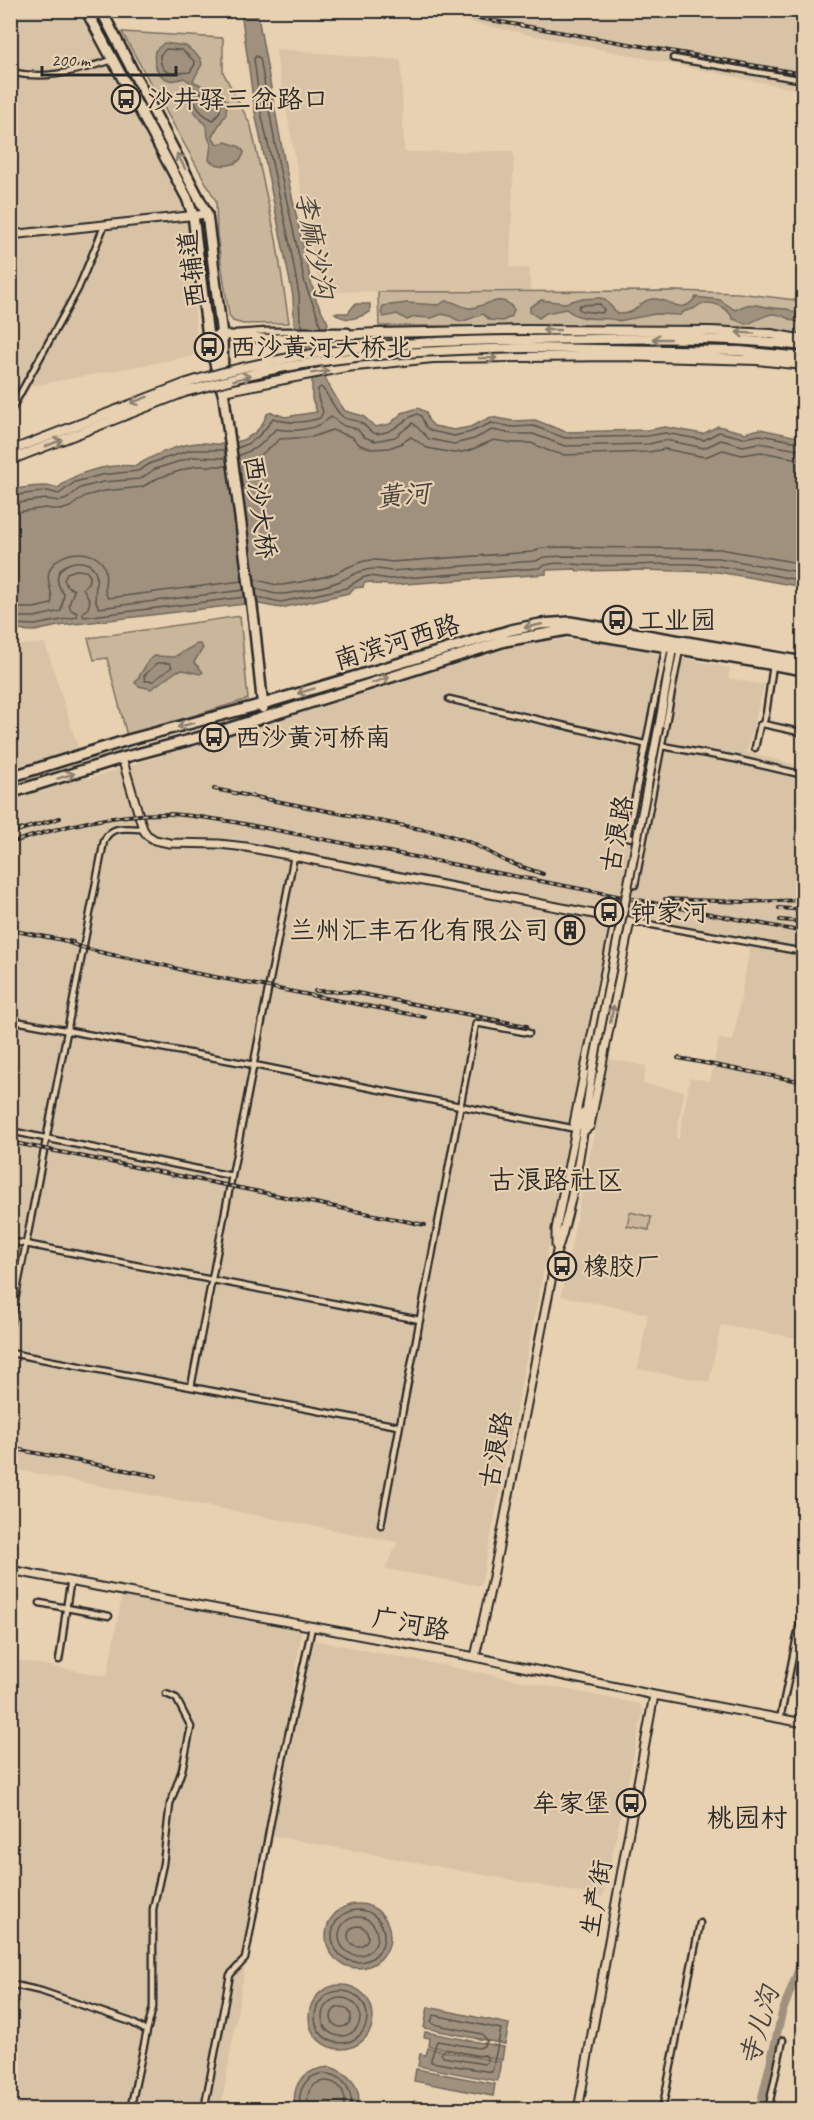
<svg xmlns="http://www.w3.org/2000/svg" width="814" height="2120" viewBox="0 0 814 2120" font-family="Caveat,'LXGW WenKai TC',sans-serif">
<rect width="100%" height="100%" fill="#e8d1b1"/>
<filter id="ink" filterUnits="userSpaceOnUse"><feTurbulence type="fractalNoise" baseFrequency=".0167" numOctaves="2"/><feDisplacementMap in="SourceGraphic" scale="12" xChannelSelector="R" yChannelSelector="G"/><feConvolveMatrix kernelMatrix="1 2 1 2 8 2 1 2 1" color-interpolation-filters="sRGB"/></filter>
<g filter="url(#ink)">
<path fill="#d8c3a6" d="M11 11H78L186 206 198 355 31 386 11 422Z
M415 11H803V91Z
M275 49 401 60 404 152 514 151 510 267 530 269V290L320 292Z
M594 639 730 668 728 678 764 685 747 752 803 767V1339L721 1325 709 1382 638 1369 648 1314 561 1296 609 1059 646 1066 643 1084 684 1091 676 1138 679 1139 690 1078 710 1081 719 1039 733 1041 750 947 613 922 481 1586 385 1569 398 1542 11 1469V646L45 643 88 779 517 642Z
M122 1595 302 1630 221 2109H11L10 1659 107 1676Z
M308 1639 640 1704 643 1712 603 1897 273 1836Z"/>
<path fill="#c9b69b" stroke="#7a7063" stroke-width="1.5" d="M122 32 223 38V72L251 126 276 239 289 323 243 324 233 321 229 315 217 235 216 201Z
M676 291 738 293 803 301V334L716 326H379L378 292Z
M240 616 248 699 127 736 107 658 94 660 88 638Z
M630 1212 651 1217 649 1230 627 1226Z"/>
<path fill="#a0917e" stroke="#71685d" stroke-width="1.5" d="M241 11H257L285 165 311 282 316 300 328 323C325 332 320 342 319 351 318 371 334 395 345 411L363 416 375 427 390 424 402 413 418 408 426 412 428 420 434 426 454 430 470 427 491 417 513 421 535 420 566 432 647 430 665 427 703 434 718 426 745 433 760 429 803 438V587L718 572 638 570 577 571 576 569 546 570V574L391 585 373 584 371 582 364 583 363 587 354 588 349 593 281 608 253 603 58 626 35 631 11 630 10 491C22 487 47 484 58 488 77 470 111 464 136 466 153 455 177 445 197 443 203 442 209 444 215 444 233 445 250 440 261 426 264 422 265 418 267 414L271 412 285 417 317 412 312 399V360L294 323 293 296 255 112Z
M164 43 186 46 200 58 202 64 193 81C204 88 219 92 227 101L226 114 212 136 217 144 226 142 240 147 244 152C241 167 218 169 209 160L211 144 208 137 207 127 191 107 187 99 191 87 190 82 184 78C179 79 174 82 169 80 156 76 153 62 155 51Z
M696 297 720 300 735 310C754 300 754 306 773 308 791 310 784 306 800 316L803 315V322C792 324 787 315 775 314 765 313 756 322 746 324L733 319C728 308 714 300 701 304 698 305 696 308 693 309 687 311 684 310 680 315L655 314 619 321C607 316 592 321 579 316 573 315 570 311 566 309L546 313 539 318 530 312V307L541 300 565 303 579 299 600 298 604 299 618 314C638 315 637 301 652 299 672 297 680 318 696 297Z
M445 301C455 301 459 306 468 308 483 309 502 290 514 310L512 316 503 321 490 320 483 314 461 322 450 316 442 314 432 318 415 317 407 320 397 314 384 317 381 313 383 306 407 303 439 305Z
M355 304H370V312C358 318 346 323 335 313H348Z
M197 644H200L203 648 194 662 203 672 200 674 183 670 177 671 151 689 139 686 135 683 149 660 155 656 174 657Z
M326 1936a32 32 0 1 1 64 0a32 32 0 1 1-64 0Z
M309 2017a32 32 0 1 1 64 0a32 32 0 1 1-64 0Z
M428 2007 509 2024 505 2044 424 2028Z
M425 2032 504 2047 502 2060 429 2046 430 2038 424 2037Z
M428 2048 501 2062 497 2081 418 2066 420 2054 426 2055Z
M330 2067C349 2073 364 2088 357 2109H295C291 2083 304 2069 330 2067Z
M416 2069 495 2084 493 2096 414 2081Z
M414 2101 461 2109H412Z"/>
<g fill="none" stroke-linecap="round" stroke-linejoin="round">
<path stroke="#5a544c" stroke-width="1.5" d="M166 49 182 50 194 61 195 64 190 72C174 73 160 78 160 55Z
M200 92 221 103 220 111 214 120C203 116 191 105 196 93Z
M600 304 604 310 602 313 582 311 578 308 580 305Z
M303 327 300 321 299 295 290 245 261 112 254 59 256 56 260 58 279 166 305 283C308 295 321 318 320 327
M237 448C254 443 264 432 273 418 287 424 305 423 320 418L323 412 318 398V389L321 387C329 394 333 409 343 417 349 421 356 419 361 423 371 429 369 437 386 432 398 429 405 417 418 414L421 416 426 427 431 431 454 436 471 432 491 423 513 427 534 426 565 438 648 436 665 433 704 440 719 432 744 438 760 435 804 443
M238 456 258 447 276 429C295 432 317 430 331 417L344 426 357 429 364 437 375 441 395 437 413 423 429 439 454 444 474 439 492 430 513 434H533L565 446 649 444 665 440 704 448 721 440 743 446 759 443 804 451
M239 464 257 458 280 439 312 437 332 430 352 437 360 445 372 449 389 448 400 444 411 437 427 448 454 453 468 451 494 440 512 443H531L549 451 565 455 649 452 665 449 705 457 723 450 742 455 761 452 804 460
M10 496 48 491 59 494 75 482 101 475 138 471 151 463 191 450H225
M10 504 46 499 60 501 67 499 80 488 103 482 140 479 155 469 193 457 226 458
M10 513 45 508 61 510 70 507 85 496 104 491 142 487 158 478 195 466H227
M254 580C264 580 273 586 282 585 295 583 326 578 338 572 359 562 366 557 391 562L533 552 542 548 565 547 720 549 804 564
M256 589C263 590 271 594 278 594 288 595 334 585 342 580 361 571 368 566 390 571L536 561 544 557 565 556 719 558 804 573
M257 597 281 602 346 588 362 578 369 576 390 579 539 568C552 560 570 564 584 565 619 567 655 563 690 564 728 565 766 574 804 581
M10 608H34L51 604C55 593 45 584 49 572 56 550 93 546 104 566 109 578 101 588 108 598L242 581
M10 617H35L61 611 64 594C42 567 82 552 94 569 101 578 90 595 99 608L244 590
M10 624 35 625 77 617V613L71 610 69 605 74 590 67 586 64 580 67 573 76 570 86 571 90 576 88 583 83 588 90 601 88 608 82 613 84 617 245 597
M157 663H170L172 667 153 681H145L144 676Z
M332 1936a26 26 0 1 1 52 0a26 26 0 1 1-52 0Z
M339 1936a19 19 0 1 1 38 0a19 19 0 1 1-38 0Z
M348 1936a10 10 0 1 1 20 0a10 10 0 1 1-20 0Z
M315 2017a26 26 0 1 1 52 0a26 26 0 1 1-52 0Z
M322 2017a19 19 0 1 1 38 0a19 19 0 1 1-38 0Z
M331 2017a10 10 0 1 1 20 0a10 10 0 1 1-20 0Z
M434 2015 501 2029 492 2072 431 2062V2059L437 2041 479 2048 484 2046 487 2041 482 2034 433 2024 431 2021Z
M445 2049 477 2056 485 2055 487 2057V2062L484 2064 443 2057 441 2053Z
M300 2110C300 2105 299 2100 300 2095 306 2062 356 2067 351 2110
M308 2110C308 2103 306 2096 310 2090 318 2076 340 2079 344 2095 346 2100 344 2105 344 2110"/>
<path stroke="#a0917e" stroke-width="8" d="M759 2110 782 2013 804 1955"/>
<g stroke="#2b2b2b" stroke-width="9">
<path id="street" d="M673 58 804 80
M10 72C48 81 77 70 113 60
M236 333 266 331H348
M10 412 78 289 105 224
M773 665 766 714 763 724 804 733
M449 699 644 744
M662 746 735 759 804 775
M755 748 760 725 763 724
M638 839 627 837 666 645
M635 885 680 649
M630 921 804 952
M10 1020 254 1065 576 1129
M10 1131 232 1176
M10 1241 420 1320
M10 1326 104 841C111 824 128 829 143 829
M10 1353 398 1426
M191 1387 294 856
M381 1525 476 1023 529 1033
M40 1603 109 1616
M59 1660C64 1634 65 1607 71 1581
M780 1719 804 1603
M10 1984 41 1991 131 2022 147 2031 130 2110
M147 2031 153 2007V1909L163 1864 170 1804 182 1770 191 1727 176 1698 166 1694
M204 2110 230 1975 245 1959 280 1773 312 1627
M662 2110 700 1923
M768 2110 783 2040
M800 2110 804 2093"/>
</g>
<g stroke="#2b2b2b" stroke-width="11">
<path id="secondary" d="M10 235 207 214
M659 726 673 646
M122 758 143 829 147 835 155 840 169 843 219 844 246 847 630 921 590 1126 584 1131
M576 1129 574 1123 616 918
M556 1246V1229L576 1129 582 1113
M10 1570 475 1657 654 1695 804 1723
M475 1657 493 1577 557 1251C576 1194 583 1132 592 1072
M578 2110 654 1695"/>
</g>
<g stroke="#2b2b2b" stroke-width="12">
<path id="primary" d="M208 337 225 335 268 339 377 333 524 330 710 331 771 334 804 340
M528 340C620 339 712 335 804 346
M529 348 740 351 804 357
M223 391 346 367 433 358 620 356 757 360 804 365
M10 451 184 384
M10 460 185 392"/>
</g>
<g stroke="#2b2b2b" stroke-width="14">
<path id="highway" d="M86 10 187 198 193 215 208 337 224 397 254 622 263 708
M101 10 207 214 222 336 223 376
M10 777 128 740 263 704 511 630 540 624 570 622 804 662
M10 793 122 758 208 735 505 641 567 630 804 670"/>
</g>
<use href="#street" stroke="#e8d1b1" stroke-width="4.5"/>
<use href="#secondary" stroke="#e8d1b1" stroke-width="7"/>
<use href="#primary" stroke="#e8d1b1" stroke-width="8"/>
<use href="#highway" stroke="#e8d1b1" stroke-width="9"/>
<g stroke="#2b2b2b" stroke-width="4">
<path id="rail" d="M431 10 804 74
M214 789 441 833 470 842 505 861 543 874
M10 833 60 818
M10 843C62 826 115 813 170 814 191 815 213 819 234 822L804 932
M665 899 745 902 804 900
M779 908 804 910
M780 920 804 922
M10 930 73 942
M64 941C104 957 148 959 189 972L425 1017
M315 991 352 992 527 1026
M678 1058 804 1082
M10 1142 425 1225
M10 1448 156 1476"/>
</g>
<use href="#rail" stroke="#e8d1b1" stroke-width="1.5" stroke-dasharray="4.5" stroke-linecap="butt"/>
<g stroke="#2b2b2b" stroke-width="11" stroke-linecap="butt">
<path id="secondary-bridge" d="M592 1072 659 726"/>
</g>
<g stroke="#2b2b2b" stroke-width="12" stroke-linecap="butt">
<path id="primary-bridge" d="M184 384C296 348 412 340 528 340
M185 392C212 385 238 377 265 371 352 353 440 350 529 348"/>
</g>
<use href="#secondary-bridge" stroke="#e8d1b1" stroke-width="7"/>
<use href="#primary-bridge" stroke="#e8d1b1" stroke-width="8"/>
</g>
<defs><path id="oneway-shaft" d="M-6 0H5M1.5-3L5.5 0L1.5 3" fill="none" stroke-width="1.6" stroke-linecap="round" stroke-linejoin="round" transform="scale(1.5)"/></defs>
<g stroke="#8a7e6e">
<use href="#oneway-shaft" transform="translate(181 161) rotate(-118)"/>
<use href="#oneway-shaft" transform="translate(551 330) rotate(-180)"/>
<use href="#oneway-shaft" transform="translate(745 333) rotate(-176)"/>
<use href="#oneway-shaft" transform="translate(661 339) rotate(180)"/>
<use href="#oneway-shaft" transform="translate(488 358) rotate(-1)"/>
<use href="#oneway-shaft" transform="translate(320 372) rotate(-9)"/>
<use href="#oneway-shaft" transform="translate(242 378) rotate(-15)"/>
<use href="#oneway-shaft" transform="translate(139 400) rotate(160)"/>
<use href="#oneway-shaft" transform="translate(54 443) rotate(-22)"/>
<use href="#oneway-shaft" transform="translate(533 626) rotate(169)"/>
<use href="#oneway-shaft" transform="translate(381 680) rotate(-18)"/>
<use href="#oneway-shaft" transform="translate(306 691) rotate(163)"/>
<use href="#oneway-shaft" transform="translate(186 725) rotate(165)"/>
<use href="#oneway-shaft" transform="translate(66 776) rotate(-17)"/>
<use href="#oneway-shaft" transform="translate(612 1014) rotate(-79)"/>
</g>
</g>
<defs>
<g id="bus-ring" transform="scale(1.5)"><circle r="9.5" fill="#e8d1b1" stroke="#2b2b2b" stroke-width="1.5"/><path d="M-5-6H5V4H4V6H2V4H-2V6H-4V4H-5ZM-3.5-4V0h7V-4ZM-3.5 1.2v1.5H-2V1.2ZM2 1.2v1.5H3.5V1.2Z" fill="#2b2b2b"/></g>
<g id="building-ring" transform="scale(1.5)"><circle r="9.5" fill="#e8d1b1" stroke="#2b2b2b" stroke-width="1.5"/><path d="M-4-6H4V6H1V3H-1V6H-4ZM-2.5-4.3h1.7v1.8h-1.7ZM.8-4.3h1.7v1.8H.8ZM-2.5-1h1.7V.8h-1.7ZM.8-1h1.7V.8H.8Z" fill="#2b2b2b"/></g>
</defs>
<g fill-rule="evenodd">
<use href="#bus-ring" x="126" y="99"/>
<use href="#bus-ring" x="209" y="347"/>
<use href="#bus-ring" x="617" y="620"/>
<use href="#bus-ring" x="214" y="737"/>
<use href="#bus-ring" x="609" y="912"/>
<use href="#building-ring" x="570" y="930"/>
<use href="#bus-ring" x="562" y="1266"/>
<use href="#bus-ring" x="631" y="1803"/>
</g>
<g text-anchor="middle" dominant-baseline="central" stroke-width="4.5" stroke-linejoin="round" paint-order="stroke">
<g font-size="26" fill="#2b2b2b" stroke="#e8d1b1" text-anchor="start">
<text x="147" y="99">沙井驿三岔路口</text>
<text x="230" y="347">西沙黄河大桥北</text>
<text x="638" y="620">工业园</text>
<text x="235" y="737">西沙黄河桥南</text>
<text x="630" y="912">钟家河</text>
<text x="549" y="930" text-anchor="end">兰州汇丰石化有限公司</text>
<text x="583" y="1266">橡胶厂</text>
<text x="610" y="1803" text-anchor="end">牟家堡</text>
</g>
<g font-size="26" fill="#2b2b2b" stroke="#e8d1b1">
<text transform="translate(192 269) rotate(-97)">西辅道</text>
<text transform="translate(260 507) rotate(82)">西沙大桥</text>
<text transform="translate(397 642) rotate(-17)">南滨河西路</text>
<text transform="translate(617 834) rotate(-79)">古浪路</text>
<text transform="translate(496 1450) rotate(-79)">古浪路</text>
<text transform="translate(411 1624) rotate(10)">广河路</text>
<text transform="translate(596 1898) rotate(-80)">生产街</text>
</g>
<g font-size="27" font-style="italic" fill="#484440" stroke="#e8d1b1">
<text transform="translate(315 245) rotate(79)">李麻沙沟</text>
<text transform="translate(403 495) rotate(-5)">黄河</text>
<text transform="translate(759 2026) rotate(-74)">寺儿沟</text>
</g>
<g font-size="27" fill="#2b2b2b" stroke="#e8d1b1">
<text x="556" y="1180">古浪路社区</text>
<text x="747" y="1818">桃园村</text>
</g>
</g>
<rect width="814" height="2120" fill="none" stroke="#e8d1b1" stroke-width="36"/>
<rect x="18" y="18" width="778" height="2084" fill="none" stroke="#2b2b2b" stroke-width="2" filter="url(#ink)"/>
<path d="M42 66v9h134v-9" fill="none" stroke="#2b2b2b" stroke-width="3"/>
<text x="51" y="66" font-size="18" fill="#2b2b2b" stroke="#e8d1b1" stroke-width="4.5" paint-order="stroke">200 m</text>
</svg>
